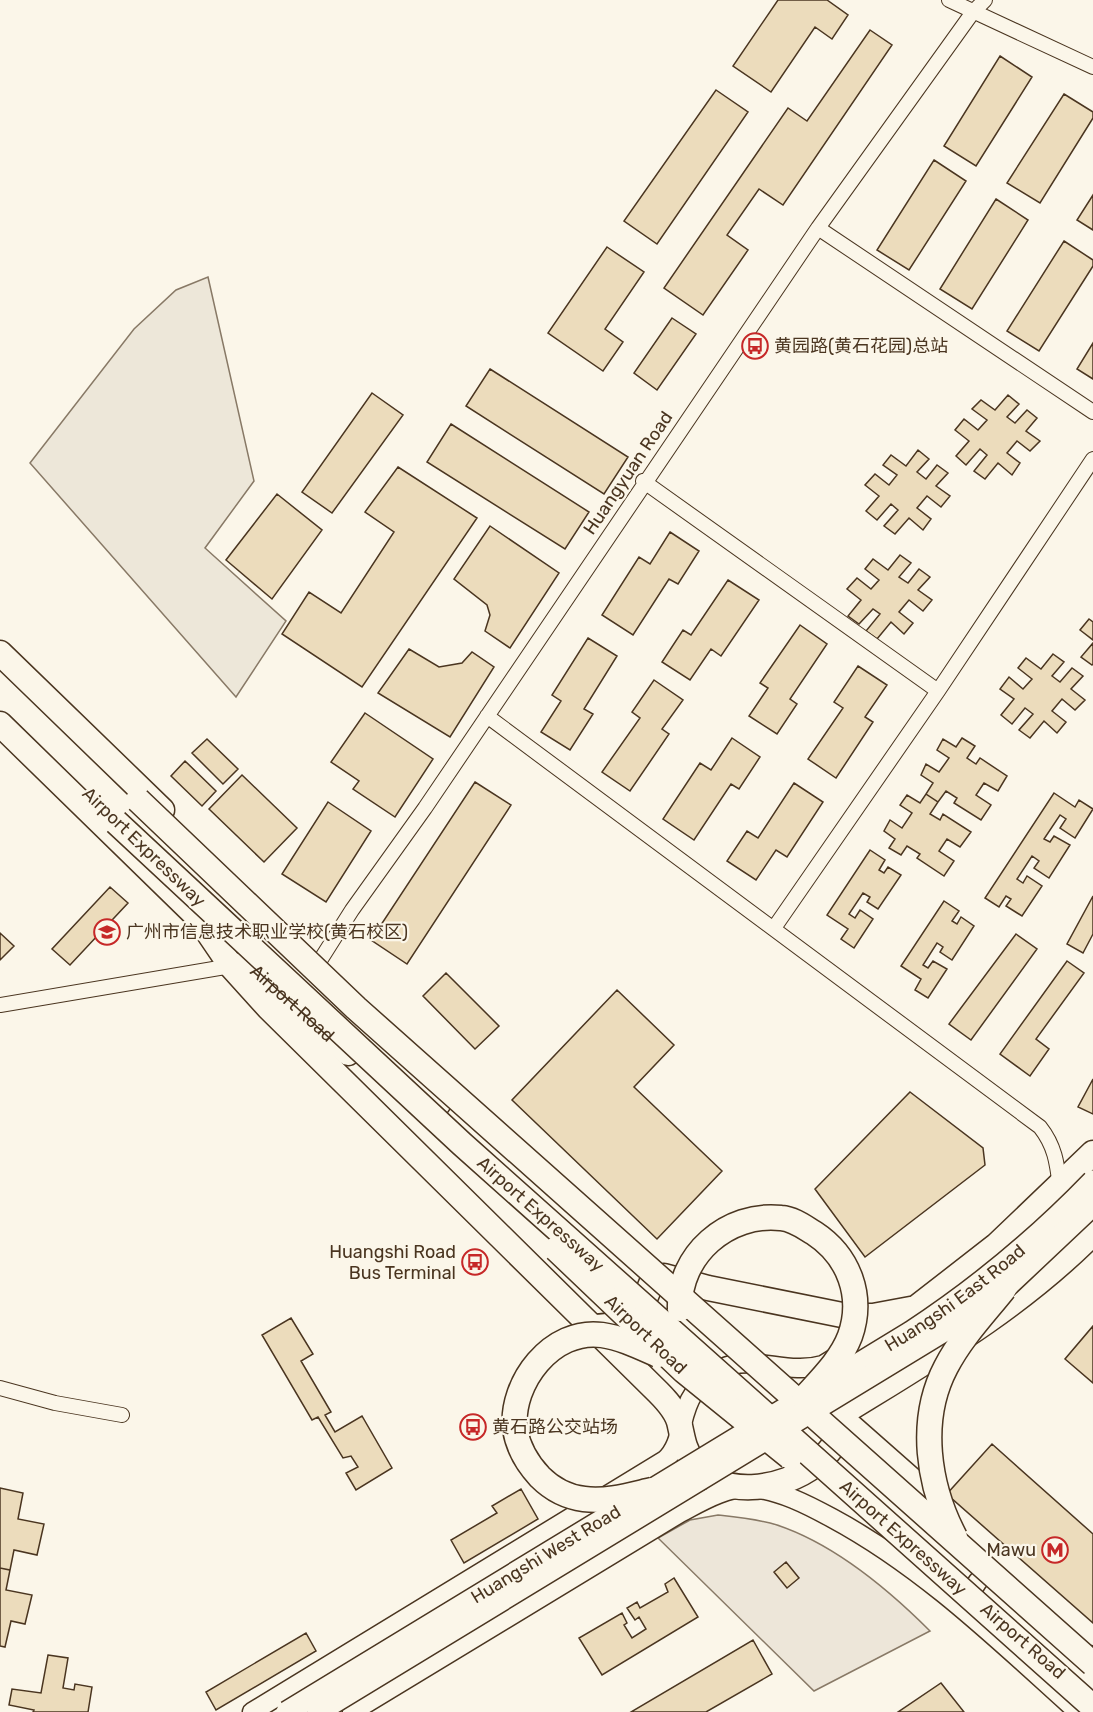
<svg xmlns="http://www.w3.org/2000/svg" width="1093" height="1712" viewBox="0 0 1093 1712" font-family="Rubik,'Noto Sans SC',sans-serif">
<rect width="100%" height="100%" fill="#fbf6e9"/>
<path fill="#ede6d9" stroke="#887966" stroke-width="1.5" d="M718 1515C737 1517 758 1519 777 1525 834 1544 888 1589 930 1631L814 1691 658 1538 690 1520Z"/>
<path fill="#ede7d9" stroke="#887966" stroke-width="1.5" d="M208 277 254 481 205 548 286 621 236 697 30 463 134 329 176 290Z"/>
<path fill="#ecdcbc" stroke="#4a3520" stroke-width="1.5" d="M778 0H827L848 15 832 39 815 27 771 92 733 66Z
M870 30 892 45 783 205 759 189 727 235 748 250 703 315 664 288 788 108 807 121Z
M1000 56 1032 77 976 166 944 146Z
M716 90 748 112 657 244 624 221Z
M1064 94 1093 112V118L1040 203 1007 183Z
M934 160 966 181 909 270 877 250Z
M1093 195V230L1077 220Z
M996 199 1028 220 972 309 940 289Z
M1064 241 1093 260V266L1039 351 1007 331Z
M607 247 644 272 605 329 623 342 603 371 548 333Z
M672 318 696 334 657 390 634 373Z
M1093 343V379L1077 369Z
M490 369 628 457 604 494 466 406Z
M372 393 403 415 332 513 302 492Z
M1008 395 1019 404 1007 417 1015 423 1027 410 1037 418 1026 431 1040 441 1030 451 1017 441 1007 453 1020 463 1012 475 998 463 985 479 974 471 987 455 980 449 966 465 956 456 969 441 955 430 964 419 978 430 987 420 972 409 981 400 995 410Z
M451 424 589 512 565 549 427 462Z
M918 450 929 459 917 472 926 479 937 465 948 473 936 486 950 496 941 507 927 496 917 508 931 519 923 530 909 518 895 534 884 526 898 510 891 504 877 520 866 511 879 496 865 485 875 474 889 485 897 475 883 465 891 455 906 466Z
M398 467 477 518 362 687 282 634 309 592 341 613 394 532 365 512Z
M277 494 322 530 272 599 226 560Z
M490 526 559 573 510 648 485 631 490 615 487 605 454 579Z
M670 532 699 551 678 584 669 579 633 635 602 615 639 557 650 564Z
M900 555 911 563 899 577 908 583 919 569 930 577 918 590 932 600 923 611 909 600 899 612 913 623 904 634 891 622 877 639 866 631 880 614 873 609 859 624 848 616 861 600 847 589 857 578 871 589 879 580 865 569 873 559 888 570Z
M728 580 759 600 721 656 711 649 690 680 662 662 683 630 691 635Z
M1089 619 1093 622V640L1080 630Z
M800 625 827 644 790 699 797 704 777 734 749 716 768 688 760 683Z
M588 638 617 656 584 709 593 714 570 750 541 732 561 701 552 695Z
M1093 643V664L1092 665 1081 657Z
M409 649 439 667 462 663 472 652 494 667 450 737 378 693Z
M1053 654 1064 662 1052 676 1060 682 1072 668 1083 676 1071 689 1085 700 1075 710 1062 699 1052 711 1066 722 1057 733 1044 721 1030 738 1019 730 1033 714 1025 708 1012 724 1001 715 1014 699 1000 689 1009 677 1023 689 1032 679 1018 668 1026 658 1041 669Z
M858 666 887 685 865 717 873 722 836 778 808 759 843 708 834 702Z
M654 680 683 700 662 729 669 734 630 791 602 772 640 718 632 712Z
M365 713 433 759 395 817 353 789 359 781 331 762Z
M732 738 760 757 739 789 731 784 694 840 663 819 700 763 711 770Z
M962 738 975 746 967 758 976 764 980 758 1007 776 998 791 984 783 976 795 991 805 981 820 954 803 957 798 946 791 938 802 926 794 933 783 921 775 926 764 939 772 949 758 937 750 943 739 956 747Z
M207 739 238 769 223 784 192 753Z
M185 761 216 791 202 806 171 776Z
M242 775 297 828 264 862 209 809Z
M475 782 511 805 407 964 371 940Z
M794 783 823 802 787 857 776 850 756 880 727 861 747 831 758 838Z
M1054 793 1075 807 1079 800 1093 809 1075 838 1060 828 1066 819 1060 815 1044 839 1050 842 1054 836 1070 845 1049 878 1034 868 1039 861 1032 856 1017 879 1023 883 1027 876 1042 886 1022 916 1006 906 1011 899 1006 896 999 907 985 898Z
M926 794 938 802 930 814 940 820 943 814 971 832 960 847 947 839 939 851 954 861 944 876 917 858 920 854 907 846 901 855 889 848 895 839 884 831 890 820 902 828 912 813 900 805 907 795 920 803Z
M328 802 371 831 326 902 282 874Z
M870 850 885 860 879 870 884 873 888 867 901 875 878 909 867 902 870 897 863 893 849 914 855 918 860 910 873 919 854 948 841 939 848 929 827 915Z
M110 887 128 903 70 965 52 949Z
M1093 896V934L1083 953 1067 944Z
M944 901 959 911 952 921 957 924 961 917 974 926 952 960 940 952 943 947 937 943 923 965 928 968 933 961 947 969 928 998 915 990 921 979 901 966Z
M0 933 14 946 0 960Z
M1016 934 1037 949 971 1040 949 1024Z
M1067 961 1084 973 1036 1039 1049 1049 1030 1076 1000 1054Z
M446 973 499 1026 475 1049 423 996Z
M617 990 674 1045 634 1087 722 1171 657 1239 512 1100Z
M1093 1079V1114L1078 1107Z
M910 1092 983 1148 985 1165 865 1257 815 1189Z
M291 1318 313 1354 301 1361 331 1412 325 1415 335 1432 362 1416 392 1468 356 1490 346 1473 358 1467 351 1456 343 1458 318 1417 312 1420 262 1335Z
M1093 1326V1383L1065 1359Z
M992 1444 1093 1534V1627L945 1496Z
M0 1488 23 1493 18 1519 44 1524 37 1555 14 1550 10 1570 0 1568Z
M521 1489 538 1519 464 1563 451 1540 497 1513 492 1506Z
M786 1562 799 1578 787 1588 774 1572Z
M0 1568 10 1570 6 1590 32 1595 25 1624 11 1621 5 1647 0 1646Z
M674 1578 698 1617 602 1675 579 1638 622 1613 627 1623 624 1625 632 1638 646 1629 639 1617 635 1620 627 1608 637 1602 640 1608 668 1592 665 1584Z
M306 1633 316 1651 216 1710 206 1692Z
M753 1640 772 1674 706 1712H631Z
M48 1655 68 1658 63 1688 74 1690 75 1684 92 1687 88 1712H33L34 1710 9 1705 12 1689 41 1693Z
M941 1683 964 1712H898Z"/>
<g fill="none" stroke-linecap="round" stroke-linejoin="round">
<g stroke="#4a3520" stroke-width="16">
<path id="street" d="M949 0 1093 67
M818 228 1093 412
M643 481 938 691
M487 716 1040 1127C1055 1146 1057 1163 1060 1187
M774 928 938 691 1093 459
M321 959 352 910 425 808 818 228 973 12 985 0
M0 1005 231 966
M0 1388 55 1403 122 1415"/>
</g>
<g stroke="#4a3520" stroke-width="21">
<path id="secondary" d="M838 1409 841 1414 1093 1636
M968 1607C971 1586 980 1575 999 1565
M252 1712 665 1460C684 1443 679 1414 694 1393 733 1338 776 1379 823 1365L911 1311
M352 1712 680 1513C701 1502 727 1486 752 1488 779 1490 808 1505 832 1518 925 1568 1000 1642 1078 1712"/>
</g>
<g stroke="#4a3520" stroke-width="27">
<g id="highway">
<path d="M0 653 162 810"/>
<path d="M0 724 207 926"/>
<path d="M197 916 231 966 269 1008 658 1392C667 1401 678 1413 680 1426 683 1439 684 1449 692 1460 719 1501 783 1490 816 1464 832 1450 845 1435 841 1414 930 1359 1019 1308 1093 1233"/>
<path d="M264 934 438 1104"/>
<path id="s1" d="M246 962 348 1053"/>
<path d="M664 1276 708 1288 847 1316H873L916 1308 997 1245 1093 1153"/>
<path d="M594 1327C632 1326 642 1310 654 1276"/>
</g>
</g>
<use href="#street" stroke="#fbf6e9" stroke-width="14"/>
<use href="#secondary" stroke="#fbf6e9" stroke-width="18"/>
<use href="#highway" stroke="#fbf6e9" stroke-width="24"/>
<g stroke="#4a3520" stroke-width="24" stroke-linecap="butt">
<g id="primary-bridge">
<path id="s2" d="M287 1712 911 1332C978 1288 1037 1239 1093 1181"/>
<path d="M318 1712 952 1326 1004 1289 1093 1205"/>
</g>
</g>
<g stroke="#4a3520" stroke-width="27" stroke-linecap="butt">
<g id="highway-bridge">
<path d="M138 800 356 1008 1093 1664"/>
<path id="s3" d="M116 822 462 1144 1093 1707"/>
<path id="s4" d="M556 1249 684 1371 790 1457"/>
<path d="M680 1309C678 1255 728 1212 781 1218 794 1219 804 1227 814 1233 849 1256 864 1296 850 1336 841 1360 821 1379 804 1398"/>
<path d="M652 1490C630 1495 607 1502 584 1499 568 1497 552 1489 540 1477 527 1463 518 1448 515 1429 510 1383 552 1328 602 1335 622 1338 640 1347 658 1355"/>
<path d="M955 1537C928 1486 918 1420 946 1367 961 1338 984 1314 1004 1289"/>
</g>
</g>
<use href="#primary-bridge" stroke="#fbf6e9" stroke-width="21"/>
<use href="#highway-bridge" stroke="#fbf6e9" stroke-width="24"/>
</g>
<defs>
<g id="bus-ring" transform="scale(1.35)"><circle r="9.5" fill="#fbf6e9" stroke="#c62828" stroke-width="1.5"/><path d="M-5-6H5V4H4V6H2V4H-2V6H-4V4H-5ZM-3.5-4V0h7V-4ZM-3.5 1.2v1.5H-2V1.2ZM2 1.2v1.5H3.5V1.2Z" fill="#c62828"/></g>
<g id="school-ring" transform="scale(1.35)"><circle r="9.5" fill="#fbf6e9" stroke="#c62828" stroke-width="1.5"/><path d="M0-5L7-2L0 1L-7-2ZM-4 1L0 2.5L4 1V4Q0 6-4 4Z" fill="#c62828"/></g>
<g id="metro-ring" transform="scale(1.35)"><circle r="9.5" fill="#fbf6e9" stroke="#c62828" stroke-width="1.5"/><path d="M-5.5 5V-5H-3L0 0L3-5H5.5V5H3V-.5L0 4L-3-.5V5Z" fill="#c62828"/></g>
</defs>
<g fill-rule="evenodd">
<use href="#bus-ring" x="755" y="346"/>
<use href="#school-ring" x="107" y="932"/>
<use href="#bus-ring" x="475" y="1262"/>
<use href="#bus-ring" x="473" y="1427"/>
<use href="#metro-ring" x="1055" y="1550"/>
</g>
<g text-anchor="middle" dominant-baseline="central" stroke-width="4.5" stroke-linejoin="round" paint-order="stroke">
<g font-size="18" fill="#4a3520" stroke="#fbf6e9" text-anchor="start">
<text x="774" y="346">黄园路(黄石花园)总站</text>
<text x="126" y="932">广州市信息技术职业学校(黄石校区)</text>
<text x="456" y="1252" text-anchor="end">Huangshi Road<tspan x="456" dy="21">Bus Terminal</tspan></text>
<text x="492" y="1427">黄石路公交站场</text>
<text x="1036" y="1550" text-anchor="end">Mawu</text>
</g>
<g font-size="18" fill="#4a3520" stroke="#fbf6e9">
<text transform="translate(628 473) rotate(-56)">Huangyuan Road</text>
<text transform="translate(144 847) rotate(44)">Airport Expressway</text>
<text stroke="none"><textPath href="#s1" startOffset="62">Airport Road</textPath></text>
<text stroke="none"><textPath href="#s3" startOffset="578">Airport Expressway</textPath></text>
<text stroke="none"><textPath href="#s2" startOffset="786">Huangshi East Road</textPath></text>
<text stroke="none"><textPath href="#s4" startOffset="124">Airport Road</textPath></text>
<text stroke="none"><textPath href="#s3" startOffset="1064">Airport Expressway</textPath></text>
<text stroke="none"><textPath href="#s2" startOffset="303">Huangshi West Road</textPath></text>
<text transform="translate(1023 1641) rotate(41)">Airport Road</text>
</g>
</g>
</svg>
